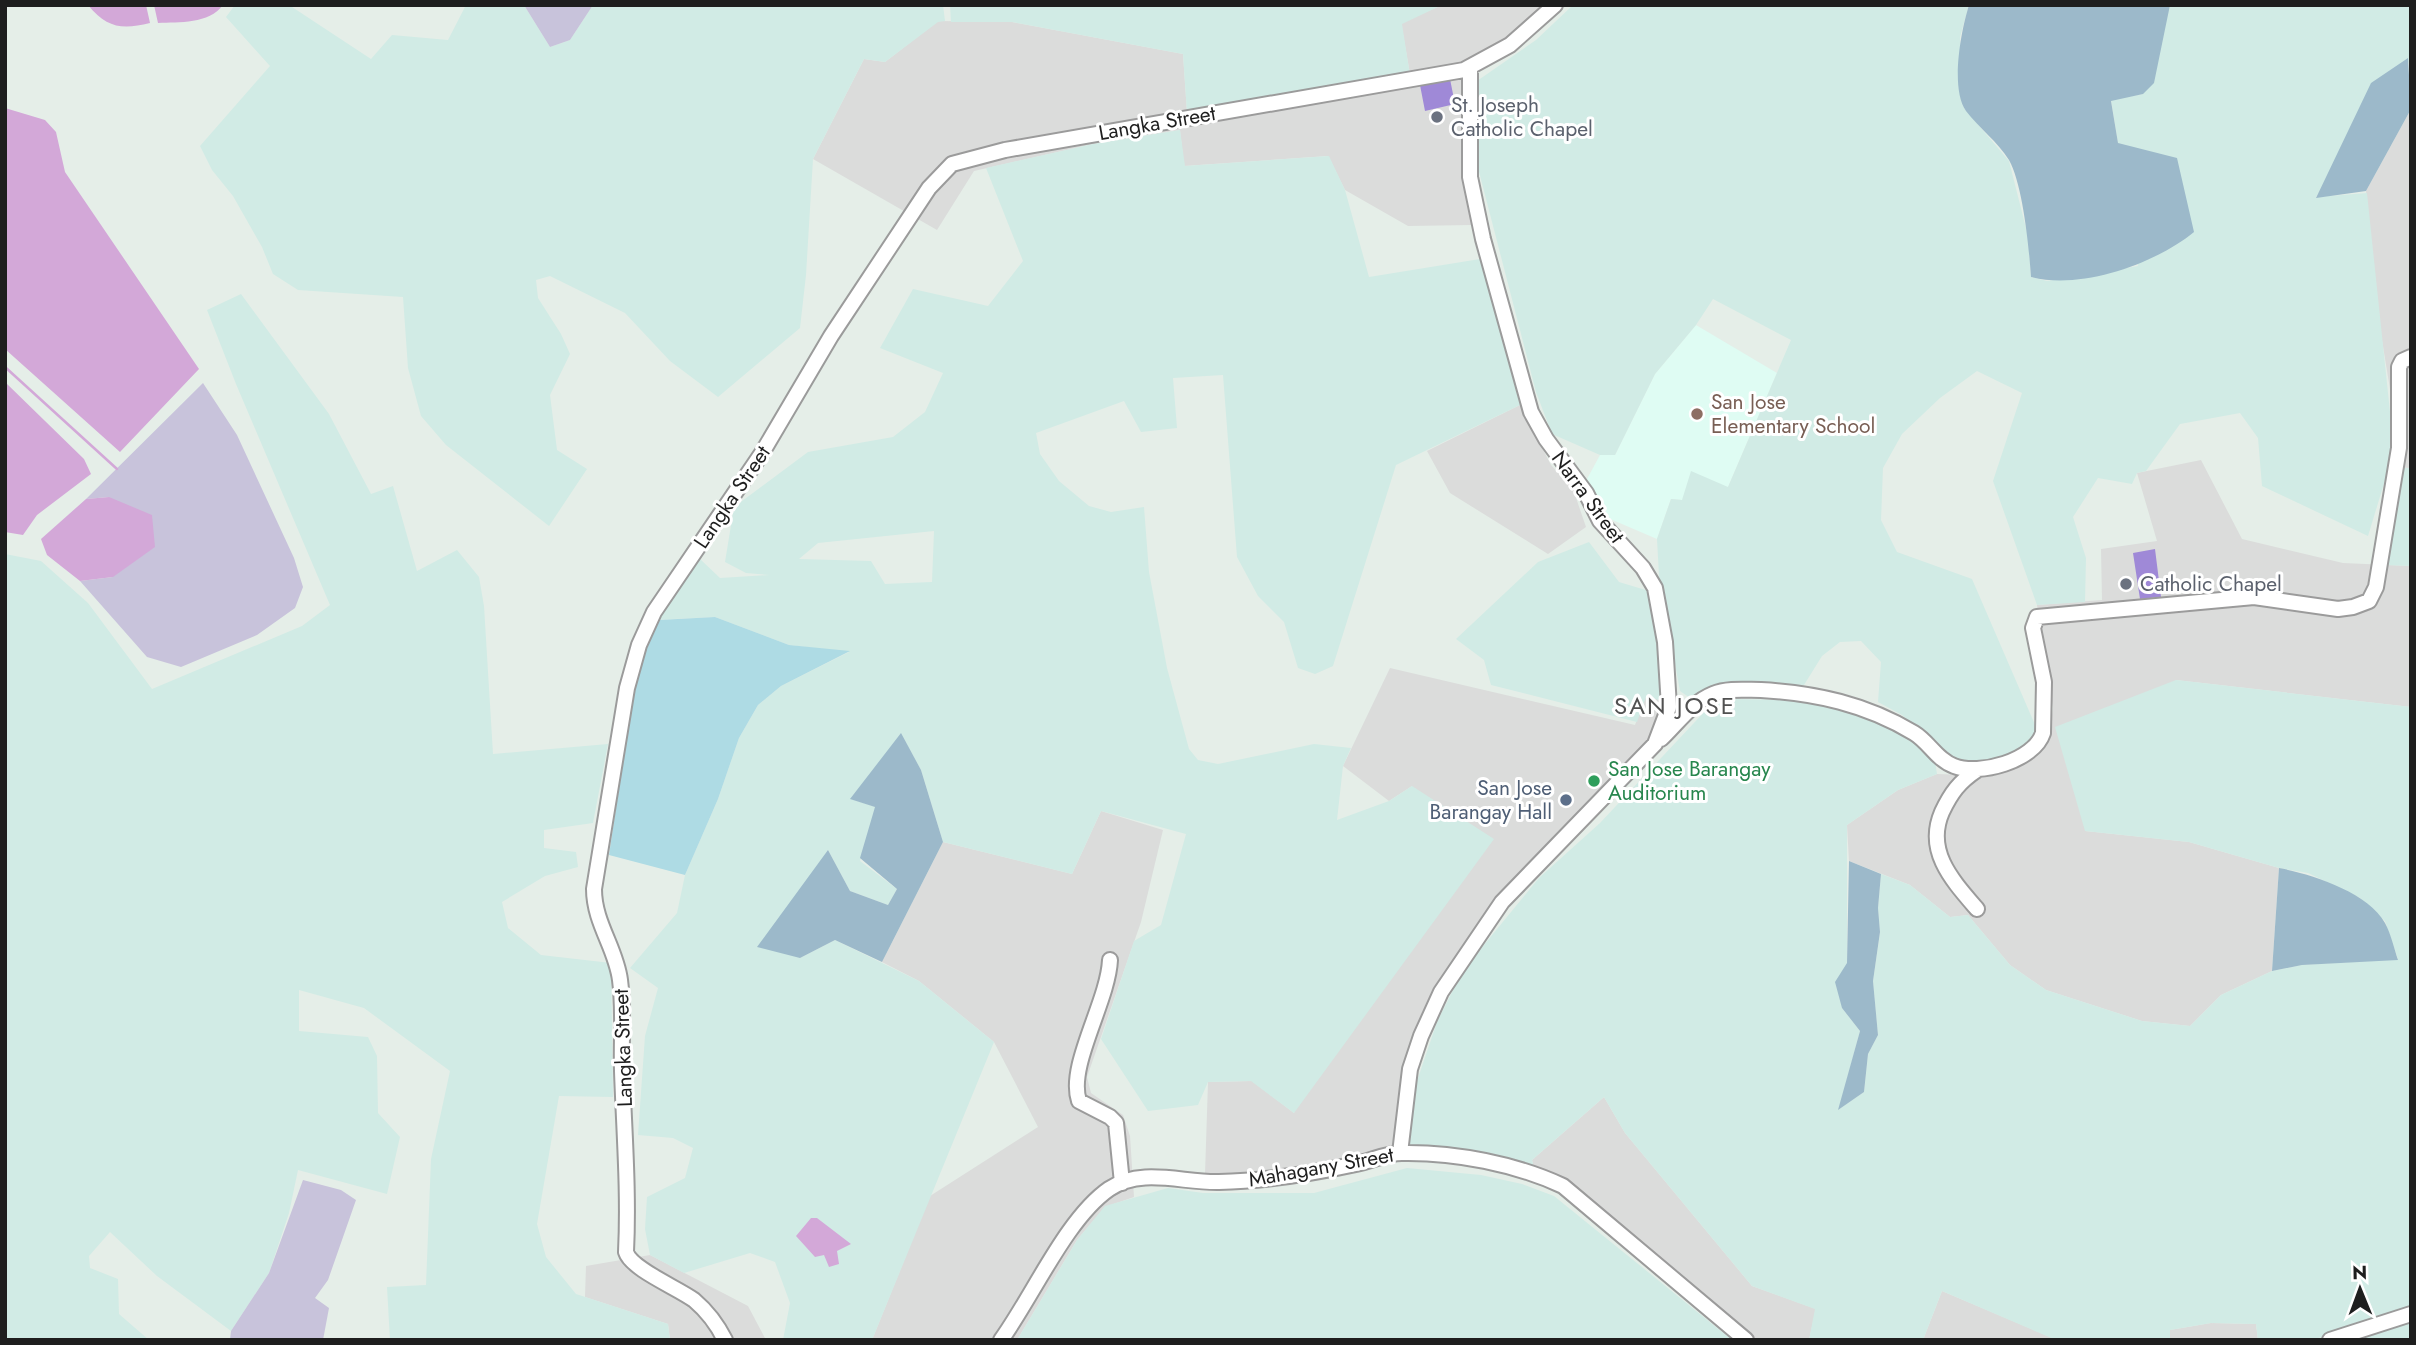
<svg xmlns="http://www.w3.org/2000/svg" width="2416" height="1345" viewBox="0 0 2416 1345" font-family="Jost,sans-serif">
<rect width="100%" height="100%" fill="#e5eee8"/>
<path fill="#dbdcdb" d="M1442 5H1567L1508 55 1461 81V168L1472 225 1408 226 1345 190 1328 156 1184 166 1180 130 1093 144 974 171 937 230 813 159 864 59 885 62 938 21 1012 22 1183 54 1187 112 1410 74 1401 23Z
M2411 109V468L2389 467 2392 433 2390 389 2377 310 2366 191Z
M1520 405 1551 465 1573 489 1586 527 1548 554 1450 493 1427 451Z
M2201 460 2242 539 2343 563 2411 566V707L2176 680 2085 831 2189 842 2279 868 2272 971 2221 995 2190 1026 2142 1021 2046 990 2010 965 1968 915 1950 917 1910 885 1849 861 1847 825 1898 790 1937 774 1994 776 2035 753 2049 736 2053 708 2037 605 2102 600 2101 549 2157 541 2137 473Z
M1390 668 1635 725 1646 696 1664 701 1656 731 1645 746 1501 894 1451 964 1426 1010 1406 1065 1392 1146 1388 1151 1291 1171 1248 1176 1205 1174 1208 1082 1252 1081 1294 1113 1412 786 1389 801 1343 766Z
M1101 811 1163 830 1141 922 1087 1077 1091 1093 1123 1115 1130 1136 1134 1197 1105 1207 1077 1240 1017 1340H872L930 1196 1038 1127 994 1042 919 981 882 962 943 842 1072 874Z
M1604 1097 1625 1133 1752 1286 1816 1309 1809 1340H1751L1534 1168 1532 1160Z
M650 1255 748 1306 766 1340H670L668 1324 585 1297 586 1266Z
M1942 1291 2055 1339 2056 1340H1923Z
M2211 1323 2256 1324 2258 1340H2170V1330Z"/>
<path fill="#dffcf3" d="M1696 325 1777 373 1728 487 1682 500 1671 499 1657 539 1608 518 1587 479 1600 455H1615L1655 374Z"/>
<path fill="#d1ebe5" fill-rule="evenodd" d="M235 5H289L371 59 392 35 448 40 466 5H524L550 47 570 40 593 5H943L945 21 938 22 885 62 864 59 813 159 806 275 800 328 718 397 670 361 625 313 550 276 536 280 538 298 561 334 570 354 550 395 557 450 587 469 549 526 446 445 421 416 408 368 403 297 298 290 273 274 262 247 233 196 212 170 200 146 270 66 226 17Z
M950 5H1442L1402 24 1410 75 1187 113 1183 54 1012 22H951Z
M1573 5H1969L1960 37 1964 108 2009 161 2028 236 2031 277 2047 281 2138 266 2111 100 2143 94 2170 5H2411V59L2316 197 2367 193 2392 431 2389 467 2368 536 2262 486 2258 438 2240 413 2180 424 2146 471 2137 473 2132 484 2098 478 2073 517 2086 558 2085 602 2037 605 1993 481 2022 393 1977 371 1940 398 1902 434 1883 468 1881 520 1897 552 1972 579 2039 734 2030 745 2006 759 1962 766 1945 755 1902 715 1878 702 1881 662 1861 641 1840 642 1822 656 1804 685 1754 684 1693 700 1680 691 1659 576 1657 539 1671 499 1682 500 1691 471 1728 487 1791 340 1713 299 1696 325 1655 374 1615 455H1600L1552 434 1536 392 1476 160 1477 81 1536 40Z
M1180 130 1185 166 1329 156 1345 190 1369 277 1480 259 1520 405 1396 465 1333 666 1315 674 1298 668 1284 622 1258 596 1237 557 1223 375 1173 378 1177 428 1141 432 1124 401 1036 433 1040 454 1059 481 1089 506 1111 512 1144 507 1149 572 1167 668 1189 749 1198 760 1218 764 1314 744 1351 748 1343 766 1337 820 1389 801 1412 786 1494 839 1294 1113 1251 1081 1208 1082 1198 1105 1148 1111 1101 1039 1134 941 1161 925 1186 834 1101 811 1072 874 943 842 921 770 901 734 851 799 876 807 860 861 897 889 888 905 850 891 828 850 800 958 835 940 919 981 994 1042 872 1340H783L790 1303 775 1262 750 1253 684 1273 650 1255 645 1229 647 1197 685 1178 693 1148 673 1138 638 1135 645 1036 658 988 630 968 677 913 685 875 718 799 739 738 758 705 781 686 849 652 789 645 715 617 655 620 700 559 720 578 769 575 746 573 725 562 734 507 808 452 893 437 925 412 943 373 880 348 913 289 988 306 1023 261 986 168 1093 144ZM934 531 932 582 885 584 871 561 799 559 818 543Z
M241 294 329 414 371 494 393 486 417 571 457 550 479 577 484 606 493 754 608 744 593 823 544 830V848L576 852 578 867 545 876 502 902 508 928 541 955 611 963 613 1097 559 1096 537 1224 546 1257 576 1294 668 1324 670 1340H390L387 1287 426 1285 431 1159 450 1071 364 1008 299 990V1031L368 1037 377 1056 378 1113 400 1137 387 1194 298 1170 289 1213 269 1273 231 1331 157 1276 110 1232 89 1256 90 1268 118 1279 119 1314 149 1340H5V554L41 561 88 603 152 689 302 626 330 605 236 384 207 310Z
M2403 468H2411V566L2384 565Z
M1589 542 1619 582 1649 591 1657 622 1664 701 1646 697 1637 722 1491 685 1484 660 1456 639 1538 562Z
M2176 680 2411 707V1305L2338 1333 2310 1340H2258L2256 1324 2211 1323 2170 1330V1340H2056L1942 1291 1923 1340H1809L1815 1309 1752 1286 1625 1133 1604 1097 1532 1160 1534 1168 1407 1151 1416 1084 1437 1022 1455 986 1479 951 1539 878 1600 823 1708 708 1726 699 1800 700 1845 707 1911 735 1934 756 1937 774 1898 790 1847 825V964L1842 1008 1860 1031 1839 1109 1864 1092 1868 1054 1878 1035 1873 981 1880 933 1878 908 1881 874 1910 885 1950 917 1968 915 2010 965 2046 990 2142 1021 2190 1026 2221 995 2272 971 2302 965 2398 959 2385 921 2360 898 2308 873 2279 868 2189 842 2085 831 2055 727Z
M1407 1168 1481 1175 1522 1184 1554 1196 1732 1340H1017L1077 1240 1105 1206 1168 1188 1203 1193H1314Z
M2411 1320V1340H2354L2391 1327Z"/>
<path fill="#aedbe4" d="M715 617 789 645 850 651 781 686 758 705 739 738 718 799 685 875 609 855 632 701 643 648 659 620Z"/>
<path fill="#9cb9ca" d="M1969 5H2170L2154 83 2143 94 2111 101 2118 143 2177 158 2194 232C2155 264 2081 290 2031 277 2029 248 2023 185 2009 160 1998 142 1979 128 1966 111 1950 88 1961 31 1969 5Z
M2408 58 2411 109 2366 191 2316 198 2371 83Z
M901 733 921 770 943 842 882 962 835 940 800 958 757 947 828 850 850 891 888 905 897 889 860 858 875 807 850 799Z
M1849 861 1881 874 1878 908 1880 932 1873 981 1878 1035 1868 1054 1864 1092 1838 1110 1860 1031 1842 1008 1835 982 1847 963Z
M2279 868C2311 874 2368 892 2385 923 2391 934 2394 948 2398 960L2302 965 2272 971Z"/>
<path fill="#c8c3db" d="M524 5H593L570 40 550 47Z
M203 383 237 435 294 558 303 587 295 608 257 635 181 667 147 657 80 581 113 577 109 497 86 499Z
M303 1180 341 1190 356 1200 328 1280 315 1298 329 1308 323 1340H230L231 1331 269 1273Z"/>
<path fill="#9f89d7" d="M1450 79 1455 104 1425 111 1420 85Z
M2155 549 2161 597 2140 599 2133 553Z"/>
<path fill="#d3a8d8" d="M88 5H146L150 23C122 30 107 28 88 5Z
M154 5H223C209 24 179 22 158 23Z
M5 108 45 120 56 132 65 172 199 369 120 452 5 349Z
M5 382 84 459 91 474 37 515 23 535 5 532Z
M109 497 152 515 155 547 113 577 80 581 47 555 41 539 86 499Z
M811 1218H817L851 1244 837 1251 839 1264 829 1267 824 1255 815 1257 796 1236Z"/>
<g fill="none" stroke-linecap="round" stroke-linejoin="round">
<path stroke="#d3a8d8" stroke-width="2.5" d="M5 367 117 469"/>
<g stroke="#9b9b9b" stroke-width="18">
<path id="minor" d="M1661 739C1678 723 1691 703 1713 694 1728 688 1745 690 1761 690 1815 693 1866 704 1914 733 1929 742 1937 760 1954 766 1979 776 2034 761 2043 733L2044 682 2033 628 2037 617 2254 597 2338 609 2353 607 2369 601 2376 587 2399 448V367L2402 361 2411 357
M1977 770C1959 782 1951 793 1942 812 1925 851 1952 880 1977 909
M1110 960C1108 1002 1067 1066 1079 1101L1110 1117 1116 1123 1122 1183
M1400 1153 1410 1069 1421 1036 1441 992 1502 902 1655 744 1669 707 1665 642 1655 588 1643 568 1600 521 1586 493 1546 439 1531 412 1483 239 1470 177V68
M725 1340C717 1324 707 1311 694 1300 678 1288 631 1269 626 1252 629 1191 624 1131 622 1071 621 1040 624 1010 620 980 616 948 594 923 594 889L627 688 639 645 654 612 762 453 831 336 929 188 952 164 1005 150 1464 70 1510 45 1555 5
M1001 1340C1033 1296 1066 1219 1109 1189 1142 1167 1182 1183 1219 1182 1265 1181 1310 1174 1356 1164 1371 1161 1387 1153 1402 1153 1455 1152 1516 1164 1563 1186L1746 1340
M2330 1340 2411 1314"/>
</g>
<use href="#minor" stroke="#fff" stroke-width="14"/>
</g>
<g fill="#6b7280" stroke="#fff" stroke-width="2.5">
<circle cx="1437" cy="117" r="7"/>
<circle cx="2126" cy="584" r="7"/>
</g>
<circle fill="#8d6e63" stroke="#fff" stroke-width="2.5" cx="1697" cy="414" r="7"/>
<circle fill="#2e9e5b" stroke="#fff" stroke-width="2.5" cx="1594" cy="781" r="7"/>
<circle fill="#5c6f8a" stroke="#fff" stroke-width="2.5" cx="1566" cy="800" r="7"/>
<g text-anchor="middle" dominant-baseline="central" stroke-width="6" stroke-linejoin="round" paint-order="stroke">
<g font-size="21" fill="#5b616d" stroke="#fff" text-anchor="start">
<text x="1451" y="105">St. Joseph<tspan x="1451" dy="24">Catholic Chapel</tspan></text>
<text x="2140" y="584">Catholic Chapel</text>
</g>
<g font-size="21" fill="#1e1e1e" stroke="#fff">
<text transform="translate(1157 123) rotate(-10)">Langka Street</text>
<text transform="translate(732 497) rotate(-56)">Langka Street</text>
<text transform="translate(1588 497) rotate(54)">Narra Street</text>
<text transform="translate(623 1048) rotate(-92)">Langka Street</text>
<text transform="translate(1321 1167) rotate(-10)">Mahagany Street</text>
</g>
<g font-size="21" fill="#785e54" stroke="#fff" text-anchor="start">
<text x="1711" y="402">San Jose<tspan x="1711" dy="24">Elementary School</tspan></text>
</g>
<g font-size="21" fill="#27864d" stroke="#fff" text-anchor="start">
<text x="1608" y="769">San Jose Barangay<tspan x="1608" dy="24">Auditorium</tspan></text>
</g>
<g font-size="21" fill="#4e5e75" stroke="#fff" text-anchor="end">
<text x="1552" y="788">San Jose<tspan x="1552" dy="24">Barangay Hall</tspan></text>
</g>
<g font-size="24" letter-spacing="2" fill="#515151" stroke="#fff">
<text x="1675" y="705">SAN JOSE</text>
</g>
</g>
<rect width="2416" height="1345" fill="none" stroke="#1e1e1e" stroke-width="14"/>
<g transform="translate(2360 1289) rotate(359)" stroke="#ffffff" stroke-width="5" paint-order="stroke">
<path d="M0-5L12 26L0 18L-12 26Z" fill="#1e1e1e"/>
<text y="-10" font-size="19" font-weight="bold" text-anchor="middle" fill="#1e1e1e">N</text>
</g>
</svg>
